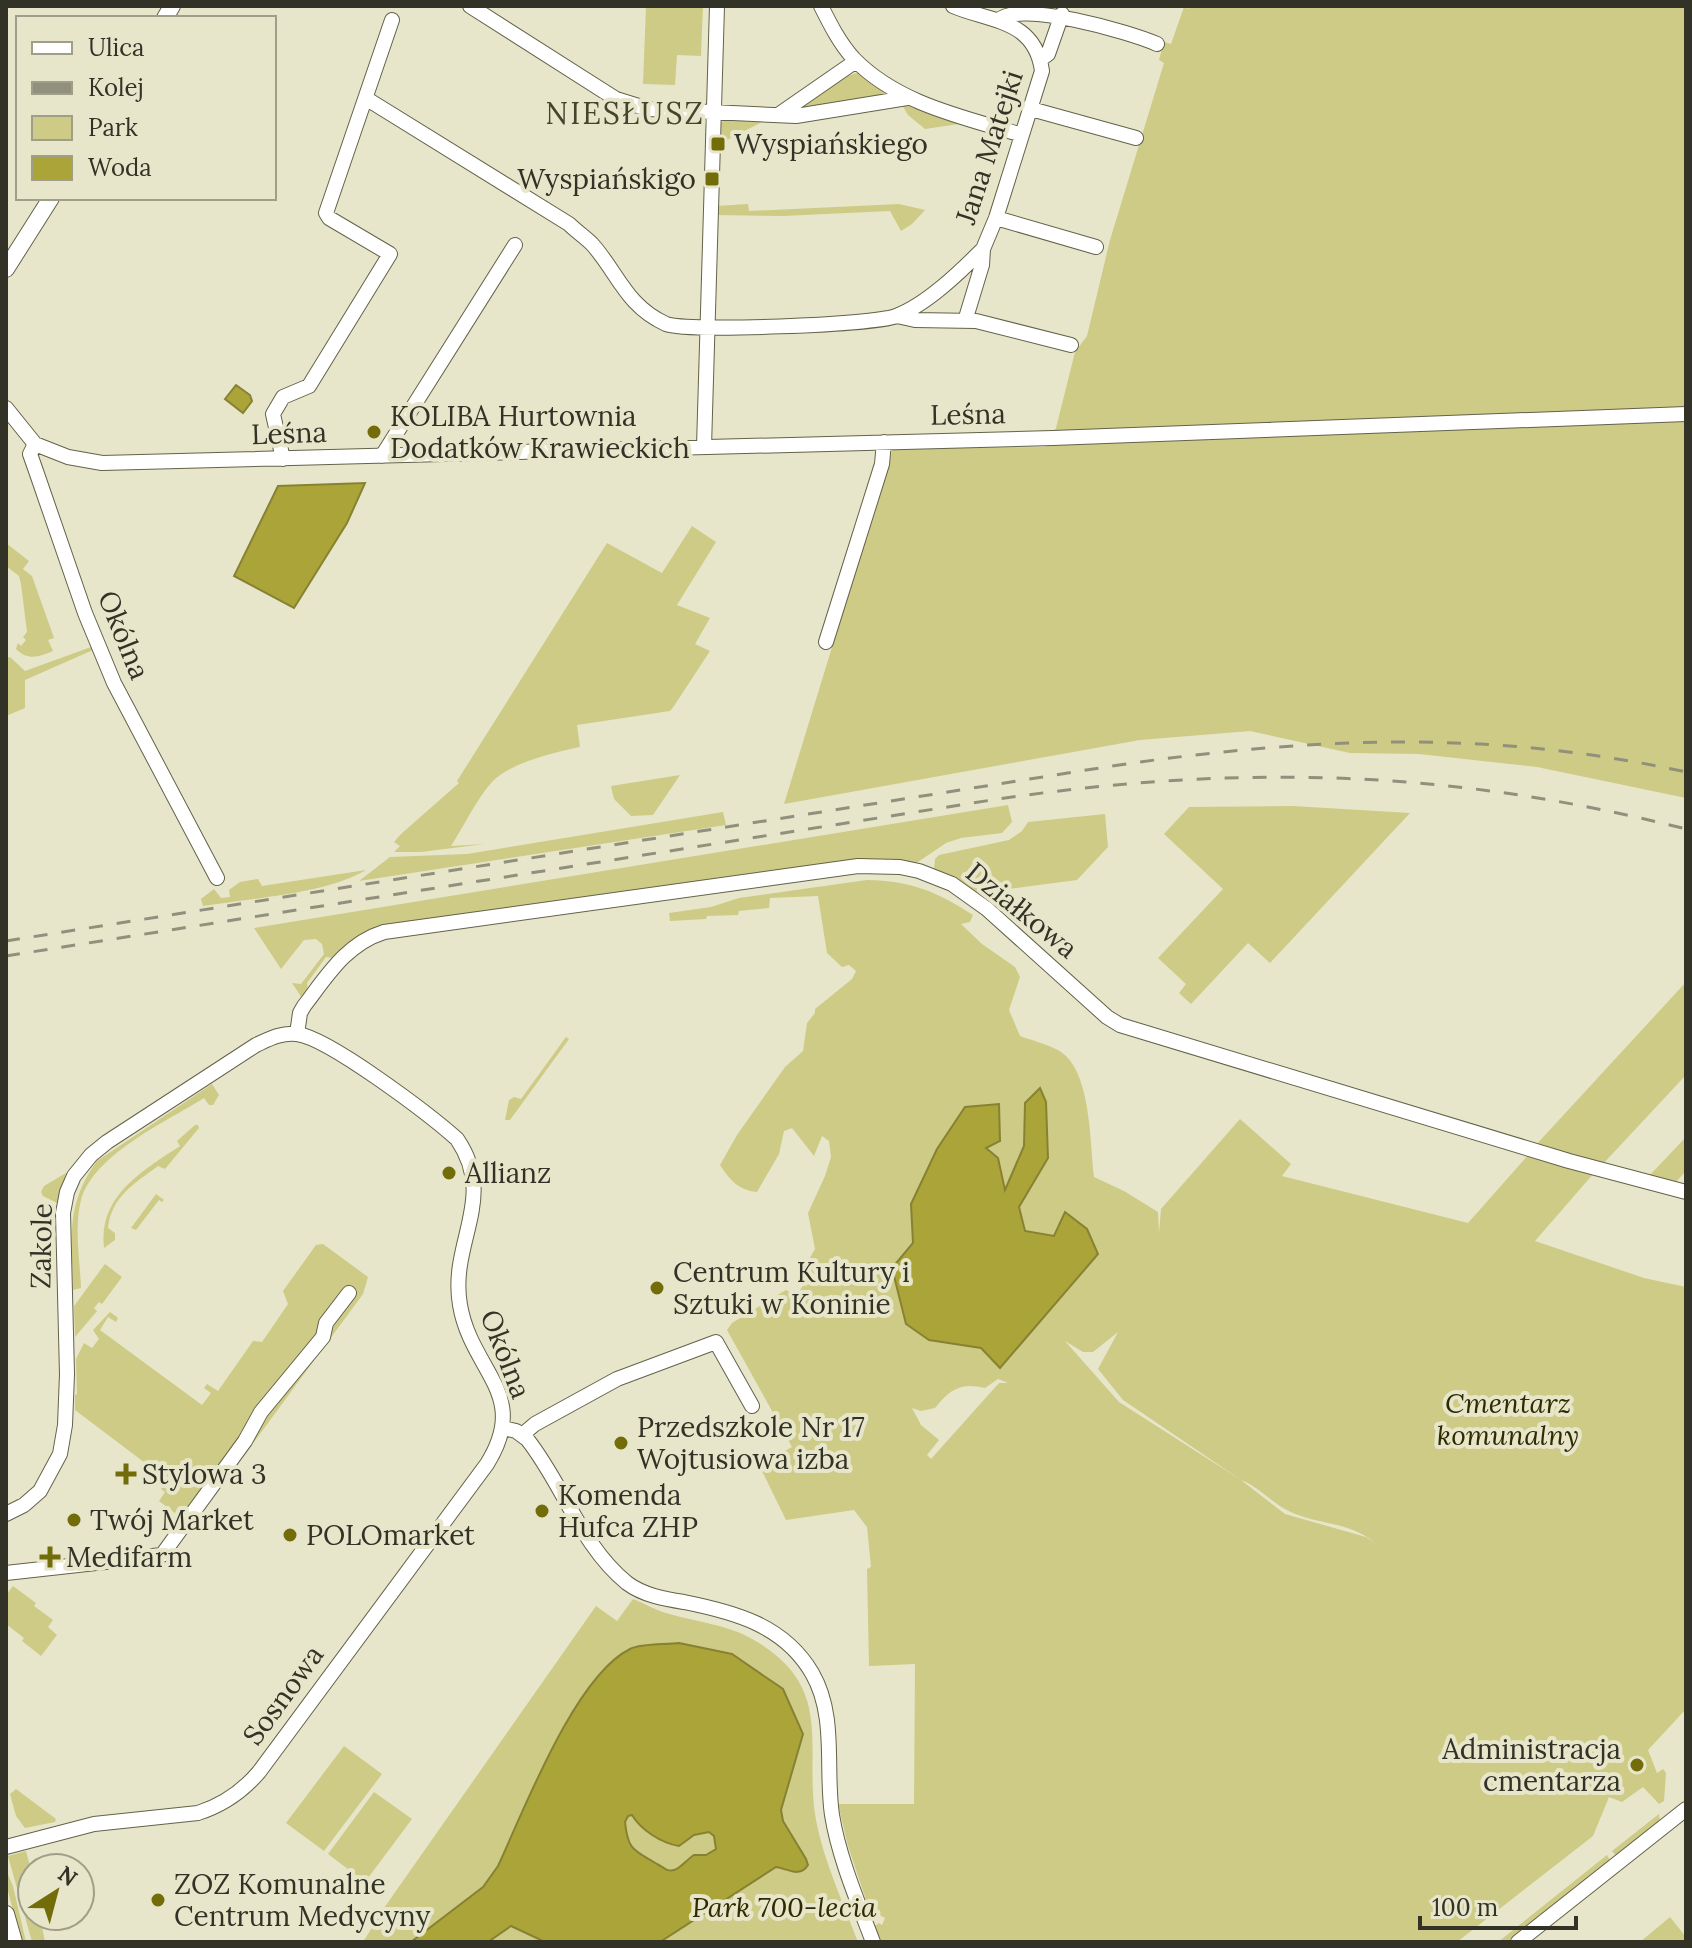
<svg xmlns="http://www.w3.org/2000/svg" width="1692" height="1948" viewBox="0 0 1692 1948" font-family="Lora,serif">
<rect width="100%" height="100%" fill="#e7e6ca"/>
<path fill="#cecb86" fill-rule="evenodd" d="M646 6H703L701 56 677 55 675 85 643 84Z
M1190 6H1686V798L1537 767 1419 754 1350 753 1250 731 1140 740 784 804 893 448 1045 447 1056 428 1075 352 1087 336 1110 240 1164 63 1159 60 1164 42 1171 44 1184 7 1188 9Z
M860 72 893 93 793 110 847 76Z
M901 103 962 121 959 124 925 129 908 115Z
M726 118 764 121 725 141 719 138 721 123Z
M748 204 749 211 899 204 925 210 912 224 901 231 890 211 783 216 716 215V206Z
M692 526 716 542 677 605 710 618 695 644 710 651 674 706 670 711 577 725 580 747C556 752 509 763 492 782 476 800 464 826 451 846L484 844 421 852H394L400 846 394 842 401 834 459 783 457 781 607 543 662 573Z
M6 543 29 561 23 569 32 576 54 638 48 640 53 651C39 657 28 661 16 649L18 643 21 646 26 640 23 637 27 632 21 584 19 576 6 566Z
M91 647 93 650 25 680V708L6 716V658L10 657 25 671Z
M680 775 653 815 631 816 614 799 611 786Z
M1008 805 1012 822 1002 833 961 838 946 843 915 864 867 860 390 924C366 931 351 940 333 958L326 957 307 983 308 992 302 998 292 983 301 984 324 954 322 944 316 939 304 940 281 969 254 928Z
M1293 806 1410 813 1270 963 1248 943 1191 1004 1179 993 1186 984 1158 958 1223 889 1164 834 1189 807Z
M723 812 726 825 359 881 390 857 467 854Z
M1105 814 1108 847 1077 880 977 893 955 877 934 869 935 859 939 855 1009 840 1022 831 1028 822Z
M366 870C326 894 251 898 203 906L201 899 214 889 221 898 230 897 229 890 240 882 258 879 262 886Z
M867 880C911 881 936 891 973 915L970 922 961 924 982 944 1015 967 1020 977 1009 1010 1020 1036C1033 1041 1056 1046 1066 1056 1091 1080 1090 1144 1094 1177L1124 1191 1158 1212 1159 1233 1161 1209 1240 1119 1291 1164 1282 1176 1468 1223 1530 1153 1594 1173 1535 1241 1644 1278 1686 1287V1709L1648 1750 1657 1773 1663 1769 1666 1773 1664 1801 1659 1804 1643 1787 1622 1802 1609 1797 1593 1836 1457 1942H881L873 1927 879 1923 882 1925 885 1918 869 1909 848 1846 838 1804H914L915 1664 869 1666 867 1569 871 1567 867 1527 854 1510 786 1520 759 1465 792 1447 727 1330 732 1323 786 1290 806 1299 800 1290 806 1281 804 1268 815 1249 808 1213 825 1176 831 1157 829 1141 822 1136 814 1156 792 1128 784 1131 779 1154 757 1192C738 1190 730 1180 720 1165L737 1135 785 1067 803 1051 807 1023 815 1013V1009L852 979 856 971 849 965 842 967 827 953 818 896 770 898 769 908 739 911 738 915 707 916 706 919 670 921 669 913 711 907 739 898ZM1025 1103 1048 1158 1019 1207 1025 1231 1054 1236 1066 1212 1000 1368 981 1348 929 1340 892 1268 913 1243 998 1105 985 1148 1004 1192 1024 1146ZM1118 1332 1098 1369 1123 1400 1241 1480 1119 1402 1065 1341 1083 1352H1093ZM998 1379 1008 1383H999L931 1459 927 1455 939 1440 921 1425 912 1408 921 1411 935 1408C950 1389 961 1382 985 1388ZM1241 1480C1258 1486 1275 1506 1293 1513 1321 1525 1350 1522 1375 1543L1366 1537 1285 1514Z
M1686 982V1075L1601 1166 1535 1146Z
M566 1037 569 1039 510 1120H505L509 1100 514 1097 521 1099Z
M212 1084 219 1095 213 1105H209L204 1098C166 1122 94 1154 81 1200 74 1228 80 1260 81 1288L73 1290C72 1238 65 1205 97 1161Z
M195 1125H198L199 1128 165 1169 158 1166C135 1183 111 1197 108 1228L115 1233V1240L104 1248C98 1196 142 1171 180 1146L177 1141Z
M1686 1137V1171L1674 1184 1648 1177Z
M66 1173 57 1203 43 1196 41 1192 44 1186Z
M156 1194 164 1200 162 1202 159 1200 136 1230 131 1228Z
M323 1244 368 1277 363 1294 192 1526 159 1501 165 1492 161 1489 165 1478 75 1410V1395L77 1394 76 1359 84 1343 92 1348 99 1339 93 1330 110 1312 118 1318 116 1322 108 1317 100 1330 202 1405 211 1393 204 1388 207 1384 218 1391 253 1341 262 1342 288 1304 283 1291 316 1245Z
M105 1264 122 1277 102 1304 99 1302 94 1308 97 1311 75 1337 74 1306Z
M13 1586 36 1603 34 1606 53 1620 48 1627 57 1635 41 1656 22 1641 24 1638 6 1624V1595Z
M633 1599C644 1603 655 1610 666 1613 695 1622 727 1624 754 1640 837 1688 803 1748 816 1820 824 1862 843 1902 858 1942H660L776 1867 793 1872 806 1859 783 1821 781 1810 803 1734 571 1714 498 1866 483 1887 411 1942H363L384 1908 596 1606 617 1621Z
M344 1746 382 1774 324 1851 286 1823Z
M16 1789 56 1819 55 1822 25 1828 16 1816 10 1794Z
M374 1792 412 1819 365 1882 328 1854Z
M1659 1814 1660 1823 1616 1856 1612 1851Z
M632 1815C641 1830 662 1843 679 1846L694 1835 709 1832 714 1836 716 1849 706 1855H694C687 1859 681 1868 674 1870 667 1872 663 1867 657 1864 635 1850 628 1853 625 1822L628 1816Z
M26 1851 32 1874V1916H40L45 1942H32L8 1856Z
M1607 1855 1611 1862 1511 1942H1498Z
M6 1870 13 1886 26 1942H21L6 1883Z
M1670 1917 1686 1937V1942H1640Z
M511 1926 545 1942H488Z"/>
<path fill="#aba438" stroke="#878233" stroke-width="2" fill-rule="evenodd" d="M236 385 250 395 252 401 243 413 225 399Z
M365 483 347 523 294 608 234 576 278 486Z
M1040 1088 1046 1102 1048 1158 1019 1207 1025 1231 1054 1236 1065 1212 1087 1229 1098 1254 1000 1368 981 1348 929 1340 906 1324 892 1268 913 1243 911 1204 937 1149 965 1107 999 1104 1000 1141 986 1148 998 1158 1005 1190 1024 1146 1025 1103Z
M679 1643 732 1654 783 1689 803 1734 781 1810 783 1821 806 1859 808 1865C800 1878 788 1869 776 1867L660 1942H545L511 1926 488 1942H411L483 1887 498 1866C524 1810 575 1676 630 1649 643 1643 664 1645 679 1643ZM632 1815C641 1830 661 1843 679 1846L694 1835 709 1832 714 1836 716 1849 706 1855H694C687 1859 681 1868 674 1870 667 1872 663 1867 657 1864 635 1850 628 1852 625 1822L628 1816Z"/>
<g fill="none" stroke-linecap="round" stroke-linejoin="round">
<path stroke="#c3c2a9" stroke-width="14" stroke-dasharray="14 7" stroke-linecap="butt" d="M114 1561 152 1556"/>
<g stroke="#63624a" stroke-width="16">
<path id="minor" d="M470 6 616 99 648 109 796 116 907 98
M821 6C830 24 840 44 854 59 898 104 963 117 1022 135
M953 6C990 22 1035 19 1042 71L996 218 983 249 982 265 965 321
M999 20C1018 0 1130 32 1157 44
M1041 59 1048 54 1062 14
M367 99 569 224C576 231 585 237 592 244 618 273 626 306 666 324 686 332 874 325 896 316 926 305 960 272 983 249
M1031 109 1136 138
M778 115 856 61
M996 218 1096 247
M897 316 915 320 976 321 1071 345
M6 408 35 444 68 457 102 463 1053 438 1686 414
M35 444 30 454 36 471 85 613 114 683 217 878
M704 447 717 6
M382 456 515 245
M283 459 273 414 283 397 309 386 390 254 329 218 326 213 392 20
M826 642 882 464 884 442
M297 1034 300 1013 304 1006C327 976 346 944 384 932L858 866 900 867 919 871 952 884 987 909 1107 1017 1120 1025 1569 1161 1686 1192
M503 1428 516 1431 527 1439C563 1484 581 1546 627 1583 643 1595 664 1599 684 1602 734 1612 784 1625 812 1673 837 1716 825 1768 832 1815 839 1858 858 1902 873 1942
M522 1435 535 1424 617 1379 716 1342 752 1406
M6 1514 24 1505 40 1491 60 1454 65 1425 67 1374 63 1213 67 1192 74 1176 91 1155 107 1142 256 1045C269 1039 282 1032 297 1034 329 1038 430 1115 457 1139 498 1199 449 1242 460 1305 471 1371 531 1394 487 1464L259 1772C242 1792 223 1805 198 1813L94 1824 6 1847
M152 1556 162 1555 245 1441 261 1412 323 1337 326 1323 349 1293
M6 1573 114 1561
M1518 1942 1686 1809"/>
</g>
<g stroke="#63624a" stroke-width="18">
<path id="major" d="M165 18 172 6
M6 269 51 198
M6 1914 14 1942"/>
</g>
<use href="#minor" stroke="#fff" stroke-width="14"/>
<use href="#major" stroke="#fff" stroke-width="16"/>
<path stroke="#91907c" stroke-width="3" stroke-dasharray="14 14" stroke-linecap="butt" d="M6 941 1112 766C1310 737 1489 729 1686 772
M6 956 998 799C1240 764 1449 769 1686 829"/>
</g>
<g fill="#726c09" stroke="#e7e6ca" stroke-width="3">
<rect x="710" y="136" width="16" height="16" rx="4"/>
<rect x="704" y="171" width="16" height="16" rx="4"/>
<circle cx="374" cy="432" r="8"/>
<circle cx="449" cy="1173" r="8"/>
<circle cx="657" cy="1288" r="8"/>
<circle cx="621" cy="1443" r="8"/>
<path d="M122 1462h8v8h8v8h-8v8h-8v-8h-8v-8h8z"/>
<circle cx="542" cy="1511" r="8"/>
<circle cx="74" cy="1520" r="8"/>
<circle cx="290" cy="1535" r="8"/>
<path d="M46 1545h8v8h8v8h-8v8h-8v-8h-8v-8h8z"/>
<circle cx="1637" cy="1765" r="8"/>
<circle cx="158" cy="1900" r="8"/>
</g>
<g text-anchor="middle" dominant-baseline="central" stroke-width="8" stroke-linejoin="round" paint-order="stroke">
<g font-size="28" fill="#323227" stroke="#e7e6ca" text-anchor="start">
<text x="734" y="144">Wyspiańskiego</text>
<text x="696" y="179" text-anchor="end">Wyspiańskigo</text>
<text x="390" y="416">KOLIBA Hurtownia<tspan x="390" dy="32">Dodatków Krawieckich</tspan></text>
<text x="465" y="1173">Allianz</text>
<text x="673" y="1272">Centrum Kultury i<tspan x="673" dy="32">Sztuki w Koninie</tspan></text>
<text x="637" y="1427">Przedszkole Nr 17<tspan x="637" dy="32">Wojtusiowa izba</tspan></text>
<text x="142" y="1474">Stylowa 3</text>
<text x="558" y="1495">Komenda<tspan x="558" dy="32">Hufca ZHP</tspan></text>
<text x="90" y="1520">Twój Market</text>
<text x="306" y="1535">POLOmarket</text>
<text x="66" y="1557">Medifarm</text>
<text x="1621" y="1749" text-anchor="end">Administracja<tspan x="1621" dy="32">cmentarza</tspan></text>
<text x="174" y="1884">ZOZ Komunalne<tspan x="174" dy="32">Centrum Medycyny</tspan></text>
</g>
<g font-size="28" fill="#323227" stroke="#e7e6ca">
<text transform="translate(989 147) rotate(-72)">Jana Matejki</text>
<text transform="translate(968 414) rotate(-1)">Leśna</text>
<text transform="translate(289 433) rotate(-2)">Leśna</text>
<text transform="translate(124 635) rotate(68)">Okólna</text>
<text transform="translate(1022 910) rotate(39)">Działkowa</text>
<text transform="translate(41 1246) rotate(-89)">Zakole</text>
<text transform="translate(506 1354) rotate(69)">Okólna</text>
<text transform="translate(283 1695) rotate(-54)">Sosnowa</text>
</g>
<g font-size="28" font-style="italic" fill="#2e2b00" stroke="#e7e6ca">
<text x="1508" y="1403">Cmentarz<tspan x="1508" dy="32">komunalny</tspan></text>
<text x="784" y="1907">Park 700-lecia</text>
</g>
<g font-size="30" letter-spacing="2" fill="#45442d" stroke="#e7e6ca">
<text x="625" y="113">NIESŁUSZ</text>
</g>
</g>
<rect width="1692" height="1948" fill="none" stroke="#323227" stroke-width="16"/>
<rect x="16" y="16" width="260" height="184" fill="#e7e6ca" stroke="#9f9e89" stroke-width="2"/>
<rect x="32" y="42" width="40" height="12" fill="#ffffff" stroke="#9f9e89" stroke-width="2"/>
<text x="88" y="56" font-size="24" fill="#323227">Ulica</text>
<rect x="32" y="82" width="40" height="12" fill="#91907c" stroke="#9f9e89" stroke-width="2"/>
<text x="88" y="96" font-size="24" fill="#323227">Kolej</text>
<rect x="32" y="116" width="40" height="24" fill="#cecb86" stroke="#9f9e89" stroke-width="2"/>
<text x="88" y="136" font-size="24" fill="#323227">Park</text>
<rect x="32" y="156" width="40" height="24" fill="#aba438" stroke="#9f9e89" stroke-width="2"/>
<text x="88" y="176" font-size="24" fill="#323227">Woda</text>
<g transform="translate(56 1892) rotate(36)"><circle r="38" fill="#e7e6ca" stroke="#9f9e89" stroke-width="2"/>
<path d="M0-6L14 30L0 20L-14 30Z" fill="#726c09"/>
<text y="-12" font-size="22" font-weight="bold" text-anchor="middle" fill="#323227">N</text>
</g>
<path d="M1420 1916v12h156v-12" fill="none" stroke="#323227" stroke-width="4"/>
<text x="1432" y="1916" font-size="24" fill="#323227" stroke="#e7e6ca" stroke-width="6" paint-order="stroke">100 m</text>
</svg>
